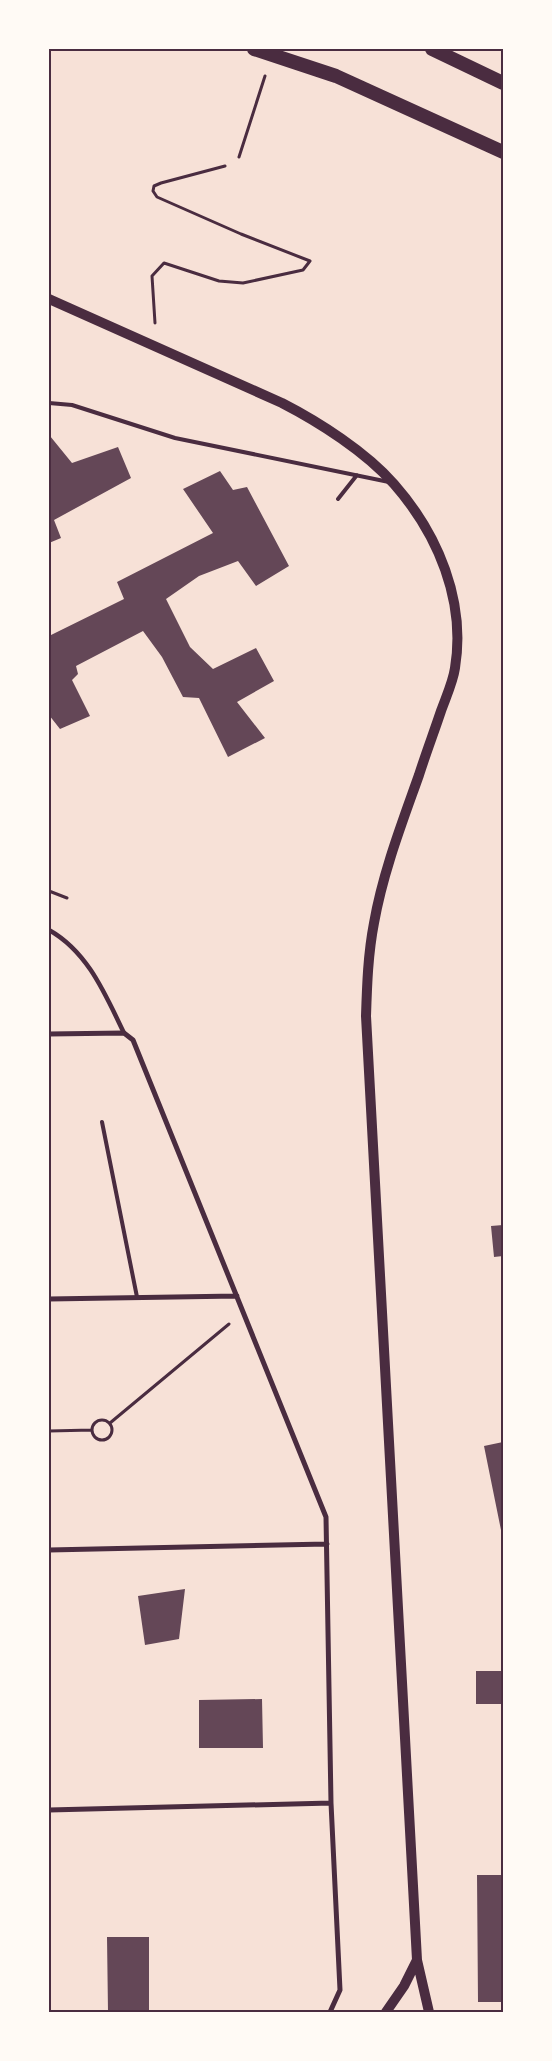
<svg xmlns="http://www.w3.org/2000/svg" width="552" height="2061" viewBox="0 0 552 2061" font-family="Commissioner,sans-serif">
<rect width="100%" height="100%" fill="#f7e1d7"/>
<path fill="#644757" d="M50 436 72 463 118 447 131 478 54 520 61 538 49 543Z
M220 471 233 490 247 487 289 566 256 586 238 561 199 576 166 599 190 647 213 669 256 648 274 681 237 702 265 738 228 757 199 698 183 697 162 657 143 631 76 666 78 674 72 680 90 716 60 729 49 715V636L124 599 117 582 213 533 183 489Z
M503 1225V1256L494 1257 491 1226Z
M503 1442V1534L502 1535 484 1446Z
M185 1589 179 1639 145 1645 138 1596Z
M476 1671H503V1704H476Z
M262 1699 263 1748H199V1700Z
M477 1875H503V2002H478Z
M107 1937H149V2012H108Z"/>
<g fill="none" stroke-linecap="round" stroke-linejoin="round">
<path stroke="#4a2c40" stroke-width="3" d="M239 157 265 76
M155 323 152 276 164 263 219 281 243 283 303 270 310 261 241 234 157 197 153 191 154 186 161 183 225 166
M49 891 67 898
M92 1430a10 10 0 1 1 20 0a10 10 0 1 1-20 0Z
M110 1423 229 1324
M49 1431 92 1430"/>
<path stroke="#4a2c40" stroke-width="4" d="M49 403 72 405 175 438 389 482
M338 499 357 475
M102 1122 137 1297"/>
<path stroke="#4a2c40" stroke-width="4.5" d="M49 930C88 952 105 994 124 1033"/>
<path stroke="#4a2c40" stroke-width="5" d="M49 1034 124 1033 133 1040 326 1517 331 1803 340 1990 330 2012
M49 1299 237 1296
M49 1550 327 1544
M49 1810 331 1803"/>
<path stroke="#4a2c40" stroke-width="10" d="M49 299 282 403C319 422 366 452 394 484 438 534 466 601 455 668 453 682 446 697 441 711 434 732 426 753 419 775 402 823 383 872 374 923 368 954 367 985 366 1016L417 1960 429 2012
M386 2012 404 1986 417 1960"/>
<path stroke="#4a2c40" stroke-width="14" d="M254 49 336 76 503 152
M432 49 503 83"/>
</g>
<rect width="552" height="2061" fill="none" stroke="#fffaf5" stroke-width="100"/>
<rect x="50" y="50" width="452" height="1961" fill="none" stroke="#4a2c40" stroke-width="2"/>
</svg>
